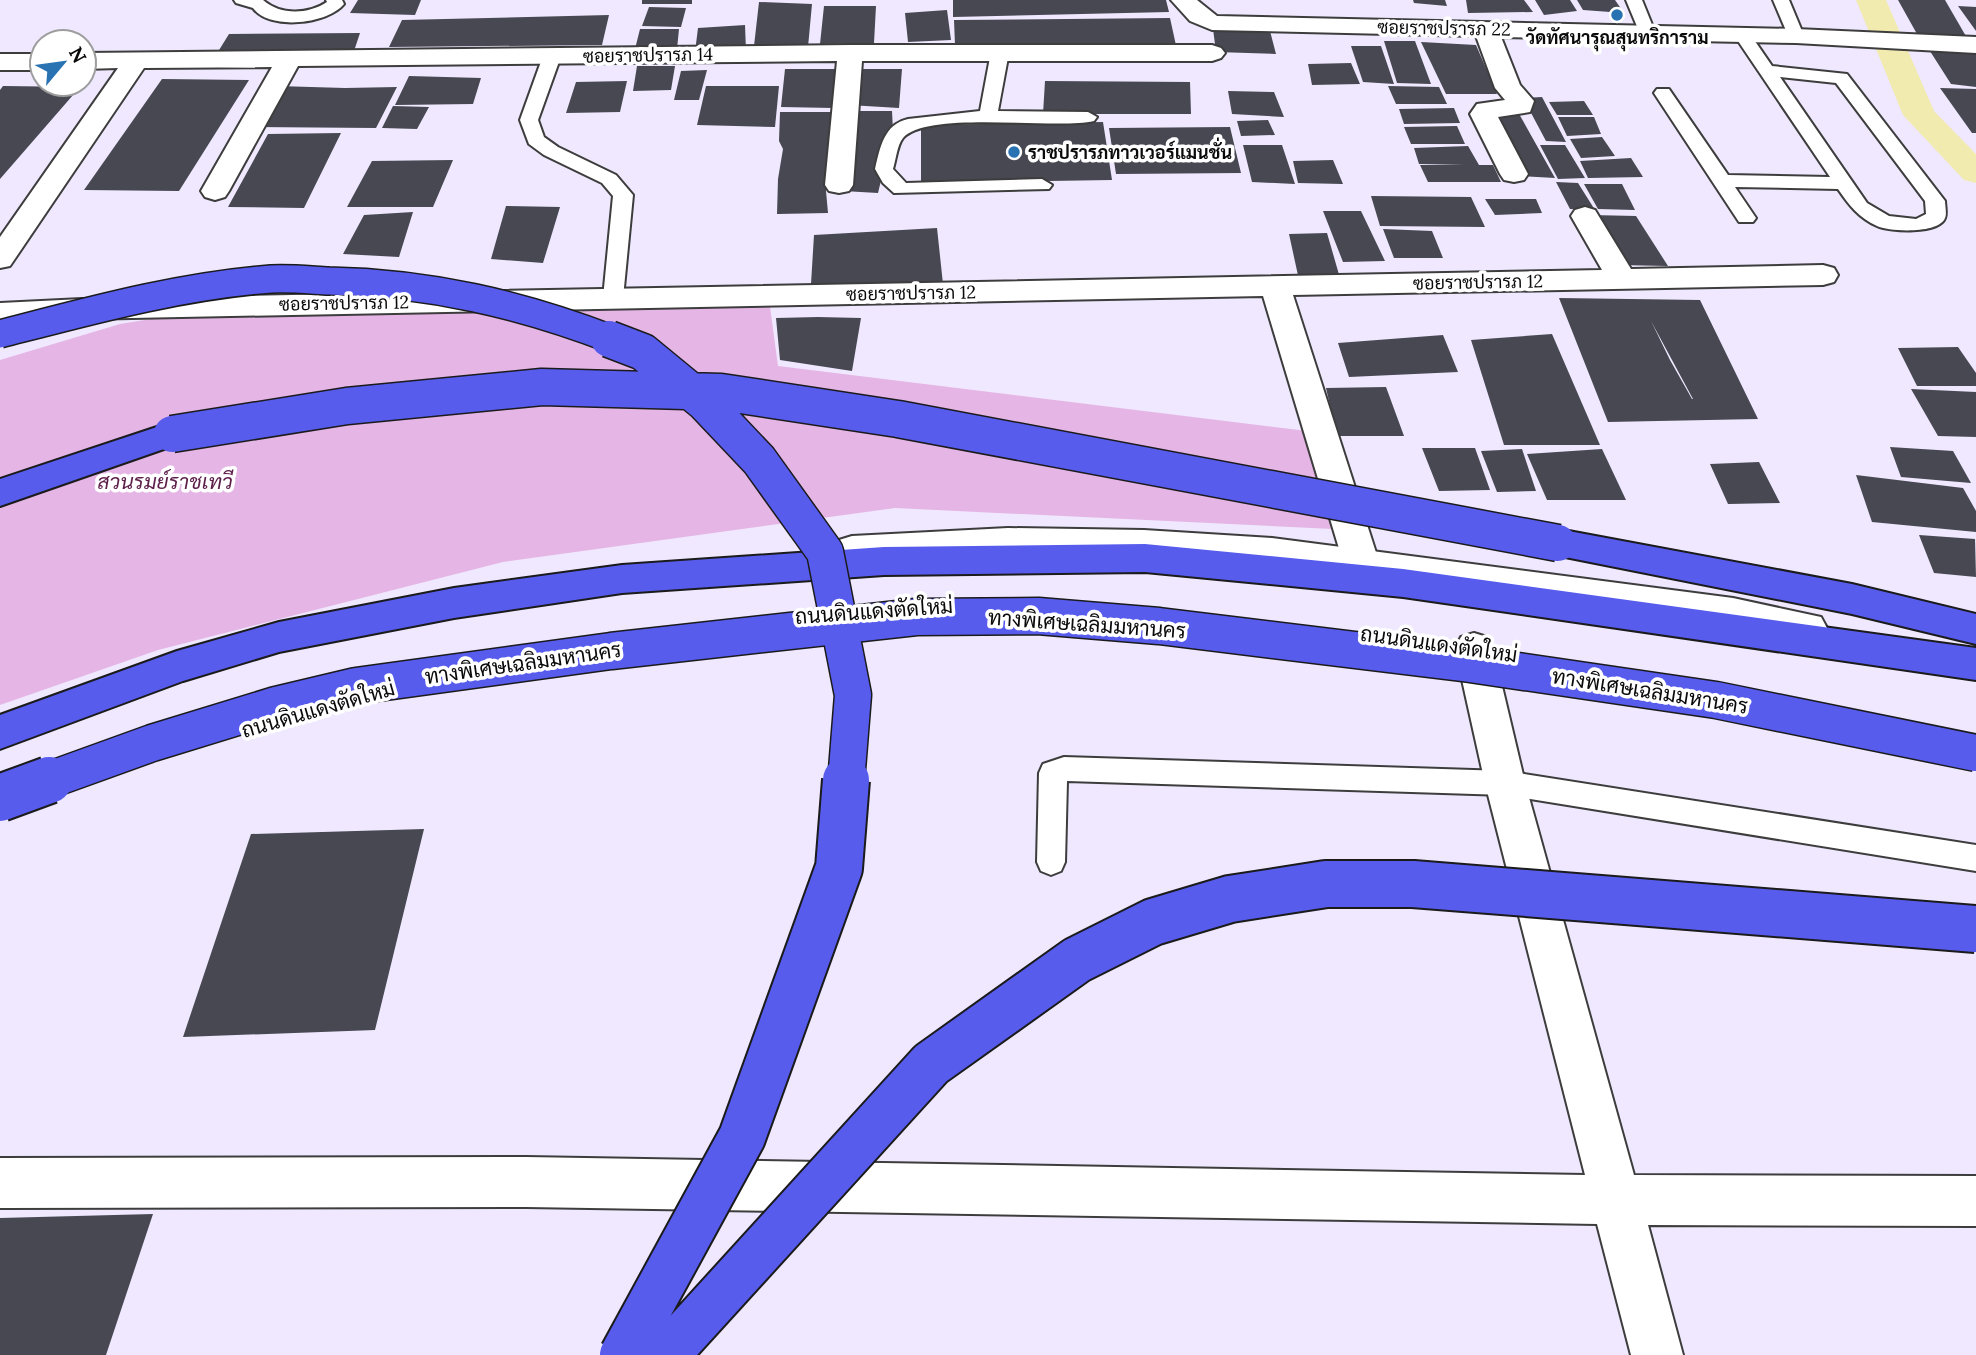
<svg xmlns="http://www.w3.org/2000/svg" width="1976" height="1355" viewBox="0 0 1976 1355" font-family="Lora,Sarabun,serif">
<rect width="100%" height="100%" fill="#efe8fe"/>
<path fill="#e5b5e5" d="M325 291 770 307 778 366 1307 431 1353 530 895 508 503 562 158 650 0 705V360L120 324Z"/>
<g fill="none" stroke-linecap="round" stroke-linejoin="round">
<path fill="#f2ebb0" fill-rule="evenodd" d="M1856 0H1886L1934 111 1976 154V183L1964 180 1903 115Z"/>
</g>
<path fill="#474852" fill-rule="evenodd" d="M358 0H421L415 15 350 13Z
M642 0H692V4H642Z
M953 0H1166L1169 12 953 17Z
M1413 0H1445L1447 6 1414 3Z
M1466 0H1524L1533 12 1468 13Z
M1535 0H1570L1577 11 1544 15Z
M1577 0H1615L1624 13 1583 10Z
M1898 0H1945L1967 38 1917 34Z
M759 2 812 4 808 47 754 46Z
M824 6H876L874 43 820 44Z
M1958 6 1976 7V31Z
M649 7 686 8 681 27 642 26Z
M947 10 951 40 908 42 905 13Z
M609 15 602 45 389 47 402 20Z
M1170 18 1177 50 955 45 954 20Z
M745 25 746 51 695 52 698 28Z
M640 29H679L677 49H635Z
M1213 29 1270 31 1276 54 1216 52Z
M360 33 353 54 216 55 229 34Z
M1384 41H1415L1431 84 1397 83Z
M1421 42 1476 45 1497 94H1446Z
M1351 46H1381L1394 84 1363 82Z
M1928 48 1976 52V87L1951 84Z
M1351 63 1360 84 1312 85 1308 64Z
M637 66H675L671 90 633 91Z
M785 69H837L833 108 781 107Z
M853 69H902L899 108 849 105Z
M707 70 699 100H674L681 71Z
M409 76 481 78 473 104 395 105Z
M162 79 249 80 179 191 84 190Z
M627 81 620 112 566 113 576 82Z
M1045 81 1190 82 1191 114H1043Z
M3 86 80 87 0 179V90Z
M277 86 345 88 397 87 376 128 254 127Z
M706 86H779L775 127 697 125Z
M1388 86 1439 87 1447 104H1396Z
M1940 88 1976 89V133H1972Z
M1228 91 1274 92 1284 117 1232 114Z
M1542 97 1566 142 1546 141 1523 98Z
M1584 101 1593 115H1557L1549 102Z
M393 106 429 107 417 129 382 128Z
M1454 108 1460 123 1404 124 1399 109Z
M849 111H892L893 131 878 193 843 191Z
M780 112H835L826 191 828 213 777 214 778 179 783 149 779 141Z
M1518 112 1555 178 1520 176 1487 113Z
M1558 117H1594L1601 134 1567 136Z
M1268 120 1275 135 1241 136 1237 121Z
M1103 122 1112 180 921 183V125Z
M1457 126 1465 144H1411L1404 127Z
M1230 127 1241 173 1116 174 1109 128Z
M341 133 304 208 228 207 268 134Z
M1602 137 1615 156 1581 158 1570 139Z
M1243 145H1282L1295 184 1252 182Z
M1540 145H1565L1585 178 1558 179Z
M1468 146 1479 165H1493L1501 182H1428L1420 165 1464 164H1419L1414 148Z
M1631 158 1643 177 1588 178 1580 161Z
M453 160 433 207H347L372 161Z
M1333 160 1343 184 1298 183 1293 161Z
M1556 182 1578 183 1595 210 1570 209Z
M1584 184H1622L1635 210 1598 209Z
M1371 196 1471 197 1485 227 1380 226Z
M1485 199H1536L1542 213 1495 215Z
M506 206 560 207 543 263 491 259Z
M1323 211H1361L1385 261 1343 262Z
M413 212 399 257 343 254 364 215Z
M1591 215 1636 216 1668 266 1617 265Z
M937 228 943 284H811L814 235Z
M1383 229 1432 231 1443 258H1394Z
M1327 233 1340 278 1299 280 1289 234Z
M1559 298 1700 300 1758 419 1608 422ZM1651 321 1693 399H1692L1670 360Z
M818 317 861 318 852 371 780 360 776 318Z
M1552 334 1600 445H1504L1471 340Z
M1443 335 1458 372 1349 377 1338 343Z
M1958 347 1976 373V386H1917L1898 348Z
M1386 387 1404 436H1337L1326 388Z
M1911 389 1976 392V437L1938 436Z
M1890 447 1953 451 1971 483 1901 477Z
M1422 448H1475L1490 490 1439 491Z
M1522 449 1536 491 1497 492 1481 451Z
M1602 449 1626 500H1547L1527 454Z
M1759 462 1780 503 1728 504 1710 464Z
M1856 475 1963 488 1976 511V532L1872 522Z
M1919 535 1975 539 1976 577 1934 573Z
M424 829 375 1030 183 1037 251 834Z
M153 1214 106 1355H0V1218Z"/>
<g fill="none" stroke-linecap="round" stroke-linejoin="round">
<g stroke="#3d3d3d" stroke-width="4">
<path id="service" d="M234 0H263C280 15 307 15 327 2L326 0H342L344 4C328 24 269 31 253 8L236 3Z
M1626 0H1642L1655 32 1653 36H1641Z
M1773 0H1789L1804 36 1802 40H1790Z
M1742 30 1748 31 1772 66 1847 74 1945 201C1945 205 1947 214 1945 218 1939 234 1890 232 1877 226 1859 218 1849 205 1838 189L1735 187 1756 218 1753 222H1739L1654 93 1657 89H1669L1728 175 1830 177 1734 35ZM1780 77 1836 83 1925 201 1926 214 1916 219 1889 216 1867 203Z
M1000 47 1009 52 998 111 1088 112 1097 117 1094 121C1056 130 927 110 903 138 897 145 896 160 893 169L906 183 1042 179 1052 185 1049 189 894 193 883 183 875 169C880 148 884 124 908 119L980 111 991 52Z
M552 51 561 56 538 120 544 137 558 147 616 175 633 195 623 298 620 303H606L603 298 613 196 602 183 544 155 529 144 520 120 543 56Z
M1064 757 1505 771 1976 845V871L1505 795 1067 781 1065 862 1061 871 1051 875 1041 871 1037 862 1039 773 1043 764Z"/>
</g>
<g stroke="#3d3d3d" stroke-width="4">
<path id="minor" d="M1171 0H1197L1217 16 1796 29 1976 37V53L1796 43 1501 37 1520 85 1534 101 1530 112 1498 117 1528 174 1524 180 1514 182 1504 180 1500 174 1470 114 1477 104 1505 100 1495 88 1476 36 1212 30 1190 21Z
M850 45H1212L1221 48 1225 53 1221 58 1212 61H862L853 185 849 191 839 193 829 191 825 185 837 61 298 66 229 191 225 197 215 200 205 197 201 191 272 67 144 68 10 266 0 268V237L118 68 84 69V53Z
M0 54H42V70H0Z
M1585 207 1595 210 1631 269 1823 265 1834 268 1838 275 1834 282 1823 285 1293 295 1380 565 1375 575 1362 579 1349 575 1344 565 1263 296 82 319 0 323V303L82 299 1602 270 1571 216 1575 210Z
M1474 633 1487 637 1493 648 1525 783 1634 1175 1976 1176V1226L1648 1225 1683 1355H1631L1597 1224 526 1207 0 1208V1158L526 1157 1585 1175 1485 783 1455 648 1461 637Z"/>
</g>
<g stroke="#3d3d3d" stroke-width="4">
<path id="tertiary" d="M1008 528 1144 530 1272 538 1733 598 1821 617 1827 628 1821 639 1808 643 1733 628 1272 566 1144 558 1008 556 852 564 839 560 834 550 839 540 852 536Z"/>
</g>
<g stroke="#1b1b1b" stroke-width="4">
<path id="motorway" d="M172 422 184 426 189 434 184 442 0 506V479Z
M1558 529 1852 584 1976 614V644L1852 614 1545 553 1540 543 1545 533Z
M1145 544 1403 569 1976 648V680L1403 597 1145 572 884 575 622 593 454 618 279 652 183 681 0 749V715L177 651 279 622 454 588 622 565 884 547Z"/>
</g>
<use href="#service" fill="#fff" fill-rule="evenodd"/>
<use href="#minor" fill="#fff" fill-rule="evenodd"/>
<use href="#tertiary" fill="#fff" fill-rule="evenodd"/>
<use href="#motorway" fill="#575ced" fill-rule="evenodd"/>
<g stroke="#1b1b1b" stroke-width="30" stroke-linecap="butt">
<path id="motorway-bridge-far2" d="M0 334C89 311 179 286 271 279 290 278 310 280 329 281 430 283 520 304 614 340"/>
</g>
<g stroke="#1b1b1b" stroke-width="39" stroke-linecap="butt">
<path id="motorway-bridge-far1" d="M609 339 643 352 705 403 759 460 825 552 853 695 846 782
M172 434 347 406 542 387 721 392 898 419 1558 543
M44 782 152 743 276 705 356 686 611 651 916 617 1038 616 1159 626 1470 664 1716 700 1976 753"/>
</g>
<g stroke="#1b1b1b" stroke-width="50" stroke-linecap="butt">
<path id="motorway-bridge" d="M0 798 49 780
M623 1355 742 1137 839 868 846 780
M666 1355 931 1064 1077 960 1153 922 1230 899 1326 884H1413L1976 929"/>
</g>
<use href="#motorway-bridge-far2" stroke="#575ced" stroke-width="27"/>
<use href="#motorway-bridge-far1" stroke="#575ced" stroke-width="36"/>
<use href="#motorway-bridge" stroke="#575ced" stroke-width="46"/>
</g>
<g fill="#2a73b2" stroke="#fff" stroke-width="2.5">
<circle cx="1617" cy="15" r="7"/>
<circle cx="1014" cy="152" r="7"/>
</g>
<g text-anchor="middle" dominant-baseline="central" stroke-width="7" stroke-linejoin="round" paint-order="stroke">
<g font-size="18" fill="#0a0a0a" stroke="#fff">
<text transform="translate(1444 28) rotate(1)">ซอยราชปรารภ 22</text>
<text transform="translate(648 55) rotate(-1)">ซอยราชปรารภ 14</text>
<text transform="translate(1478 282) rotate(-1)">ซอยราชปรารภ 12</text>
<text transform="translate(911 293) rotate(-1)">ซอยราชปรารภ 12</text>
<text transform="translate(344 303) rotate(-1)">ซอยราชปรารภ 12</text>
</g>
<g font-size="18" font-weight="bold" fill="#0a0a0a" stroke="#fff">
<text x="1617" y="37">วัดทัศนารุณสุนทริการาม</text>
<text x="1028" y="152" text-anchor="start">ราชปรารภทาวเวอร์แมนชั่น</text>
</g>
<g font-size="21" font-style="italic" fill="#5d1f4a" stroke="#fff">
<text x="165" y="481">สวนรมย์ราชเทวี</text>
</g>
<g font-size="21" fill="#0a0a0a" stroke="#fff">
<text transform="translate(874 611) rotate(-4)">ถนนดินแดงตัดใหม่</text>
<text transform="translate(1087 624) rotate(4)">ทางพิเศษเฉลิมมหานคร</text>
<text transform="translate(1439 644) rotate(8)">ถนนดินแดงตัดใหม่</text>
<text transform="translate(523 663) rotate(-8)">ทางพิเศษเฉลิมมหานคร</text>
<text transform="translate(1650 691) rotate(9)">ทางพิเศษเฉลิมมหานคร</text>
<text transform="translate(318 709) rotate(-16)">ถนนดินแดงตัดใหม่</text>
</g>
</g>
<g transform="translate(63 63) rotate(61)"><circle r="33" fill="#ffffff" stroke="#9d9d9d" stroke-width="2"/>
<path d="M0-5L12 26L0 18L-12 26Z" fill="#2a73b2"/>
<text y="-10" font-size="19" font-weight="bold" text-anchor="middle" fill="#0a0a0a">N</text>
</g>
</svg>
